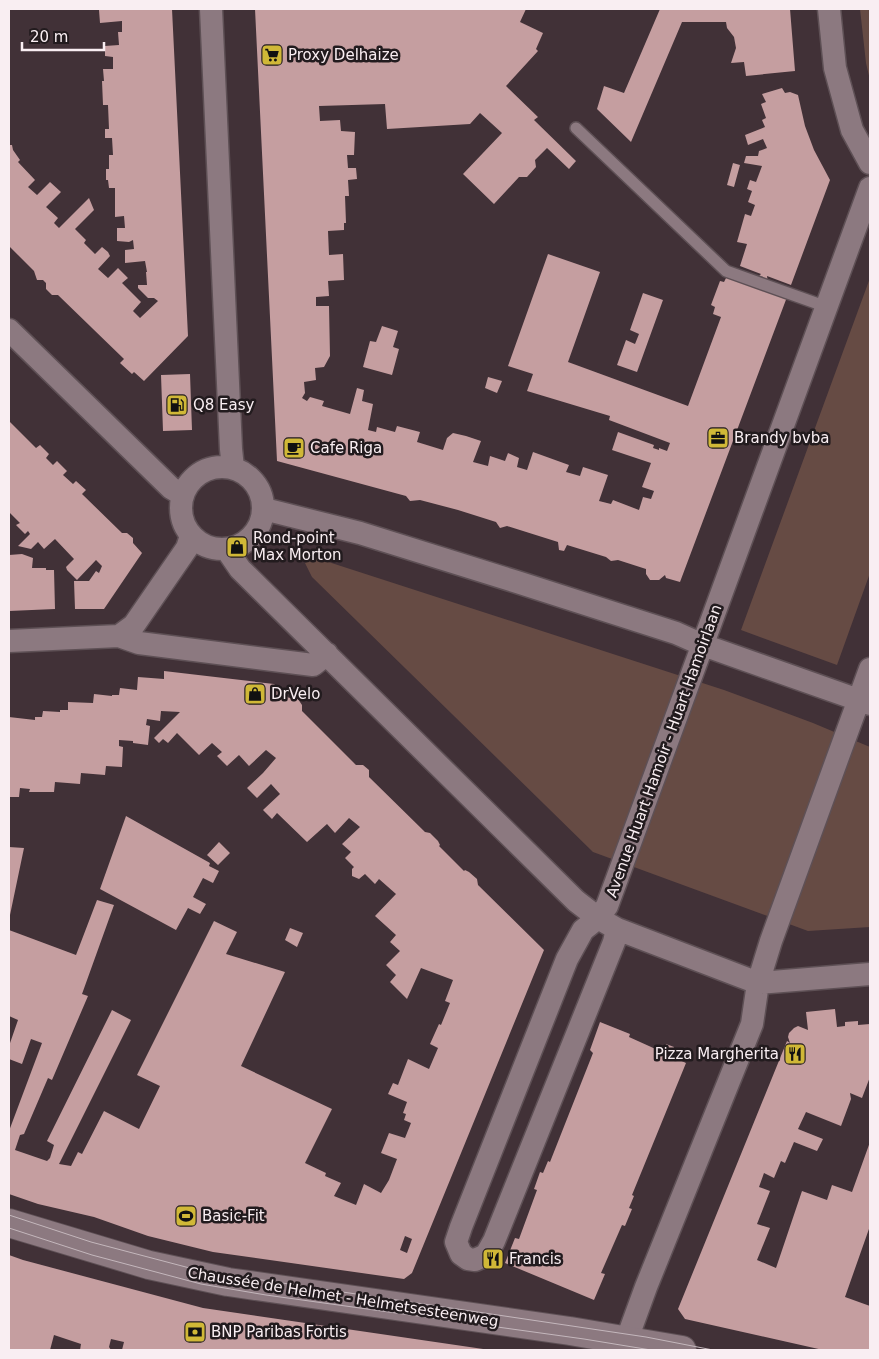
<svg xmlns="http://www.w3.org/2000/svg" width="879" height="1359" viewBox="0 0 879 1359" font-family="'DejaVu Sans',sans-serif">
<rect width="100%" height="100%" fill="#413137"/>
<path fill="#664b44" d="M860 9H870V80L866 63Z
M870 278V573L837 665 741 630Z
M313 557 724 690 813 723 870 747V927L808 931 593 852 312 577 305 563Z"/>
<path fill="#c59ea0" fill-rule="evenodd" d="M113 9H172L188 336 144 381 134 372 132 374 120 363 124 359 58 295H52L46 289V283L43 280H37L34 271 9 246V145H12L13 150 20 160 18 162 35 180 28 187 37 195 50 182 61 192 46 207 58 218 54 223 59 228 89 198 94 210 75 229 86 240 84 243 95 254 102 247 108 252 110 256 98 269 108 278 118 268 128 278 122 283 141 302 133 311 140 318 158 301 154 298H148L138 288V285H147L146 272H147L145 261 125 263V250L134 249 133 240 129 242 117 241V228H125L124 216 115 217V188H109L108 180H106V169H109V155H113L112 138H105V129H109L108 105H103L102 81H104L103 69H113V57L105 56V46L119 45 118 32H122V21L100 23 99 10Z
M255 9H526L520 22 543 33 536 49 538 51 506 86 538 117 534 120 576 161 569 169 547 148 535 160 536 167 527 177H519L494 204 463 174 502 133 480 113 470 124 387 129 385 104 319 106 320 121 340 120 341 131 355 132 354 155H347L348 168H356L357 179 348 180 349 196H345L346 223H344V230L328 231 329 255 343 254 344 280 328 281 329 296 316 297V306H329L330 356 324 367 315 368 316 380 304 382 305 393 302 398 307 401 310 397 324 401 322 406 350 414 357 388 364 390 362 401 373 404 368 430 376 432 377 427 395 432 397 426 420 432 417 442 443 450 447 438 453 433 466 436 481 441 473 462 488 466 490 456 505 461 508 453 519 458 517 467 527 470 533 452 569 465 566 472 580 476 583 467 608 475 599 501 611 504 613 500 639 510 643 497 651 499 654 491 642 487 651 463 612 450 618 432 654 445 653 448 659 450V448L667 451 670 443 609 420 610 416 527 391 533 374 508 366 548 254 600 272 568 362 688 406 721 317 713 314 715 307 711 305 720 281 724 282 727 276 787 297 680 582 666 578 665 575 659 580H650L646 574V569L618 560 611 561 606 557 567 545 564 551 559 550 558 542 507 526 500 528 496 522 458 510 420 500 410 501 406 496 277 461Z
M660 9H790L795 71 746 76 744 62 731 63 736 48 734 37 727 28 726 22H682L631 142 597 109 604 86 624 93Z
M782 88 785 93 790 92 798 95 805 126 814 150 830 180 791 285 767 276 768 283 756 279 761 274 740 266 747 244 737 242 745 214 751 216 755 205 748 202 752 191 747 189 750 180 756 182 762 166 744 163 746 156H758L759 151 767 148 763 139 748 145 745 135 765 127 762 120 766 118 761 104 766 102 762 94Z
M733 163 740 165 734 187 727 185Z
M643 293 663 300 637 372 617 365 626 340 635 344 639 334 630 330Z
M382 326 398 331 393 347 399 349 392 375 363 367 370 341 376 342Z
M190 374 192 430 163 431 161 375Z
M488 377 502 381 497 393 485 388Z
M9 421 36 448 40 445 49 454 46 458 53 465 57 461 67 471 63 475 73 484 76 481 86 490 82 494 122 533H127L133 538V543L142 553 104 609H75L74 581H89L96 571 99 573 102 566 96 560 77 580 67 570 66 567 74 559 55 539 44 549 38 542 31 549 18 546 30 534 28 531 25 534 16 525 20 523 9 512Z
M22 554 33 558 32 568H46V570H54L55 609 9 611V555Z
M164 671 274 684 289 698 292 697 298 699 302 705V711L356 765H363L369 770V777L425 832 430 833 438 841 440 845 439 846 464 871 465 870 469 872 477 879 478 885 544 950 412 1273 404 1279 213 1252 148 1236 94 1217 38 1204 9 1194V1131L42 1043 31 1039 22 1064 9 1059V1046L18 1020 9 1016V930L76 955 97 900 114 905 82 994 88 996 52 1080 48 1078 24 1134 20 1135 15 1150 47 1161 50 1158 54 1145 47 1141 112 1010 131 1020 59 1164 71 1166 78 1152 82 1154 104 1111 139 1129 160 1086 137 1075 214 921 237 932 226 954 285 972 241 1066 332 1109 305 1163 326 1173 325 1176 341 1183 334 1196 356 1205 364 1184 381 1193 389 1180 397 1159 381 1153 389 1133 405 1138 411 1123 404 1120 406 1114 403 1113 407 1102 388 1094 393 1083 398 1085 408 1059 429 1069 438 1048 430 1044 439 1024 441 1025 450 1003 445 1001 453 980 421 968 407 999 390 982 396 975 386 965 400 951 390 942 396 935 375 916 396 894 379 879 375 884 365 874 359 879 352 876V869L354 867 345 858 351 852 342 844 360 827 349 818 335 833 327 824 307 842 277 813 272 819 263 810 280 794 271 784 257 798 247 788 263 773 276 758 266 750 249 766 239 755 227 766 217 756 222 752 212 743 199 755 177 733 168 743 163 739 159 743 154 738 180 712 161 711 160 721 147 719 146 725 150 726 148 745 133 743V741L119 740V746L123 747 122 767 106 766 105 775 81 773 80 784 55 782 54 792H29L30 789 20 788 19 797H9V717L35 720V717H42L43 711 60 712V710H68V702L93 703 94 694 112 696V695H119L120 688 137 690 138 677 164 679ZM405 1236 412 1239 407 1253 400 1250Z
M126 816 210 863 209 866 219 871 213 883 203 878 193 897 206 904 200 914 188 908 176 930 100 889Z
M219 842 230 853 218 865 207 855Z
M9 847 24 848 10 915H9Z
M290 928 303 933 297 947 285 940Z
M835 1009 837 1027 845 1026V1022L858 1021V1025L870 1024V1077L862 1098 850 1093 851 1099 841 1126 806 1112 798 1129 823 1139 817 1151 794 1142 785 1163 781 1161 774 1178 764 1173 759 1187 770 1191 757 1224 770 1228 757 1260 776 1268 802 1191 827 1200 832 1185 852 1192 870 1142V1226L845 1297 870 1306V1350H823L685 1319 678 1309 787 1041 790 1043 788 1037 789 1033 794 1028 798 1026 808 1030 806 1012Z
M600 1022 630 1034 629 1037 660 1051 662 1046 665 1047 666 1044 674 1047 673 1050 675 1051 673 1057 686 1063 632 1195 634 1196 629 1208 632 1209 625 1226 622 1225 601 1273 605 1274 594 1300 505 1263 515 1238 519 1239 537 1190 534 1189 540 1172 543 1173 548 1161 550 1162 593 1053 590 1050Z
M9 1255 23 1260 203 1308 490 1350H122L124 1342 111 1339 109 1347 111 1350H80L81 1344 54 1335 50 1350H9Z"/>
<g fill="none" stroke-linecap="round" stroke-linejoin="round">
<g stroke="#5e5055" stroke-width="14">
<path id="lane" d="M576 128 726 271 827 307"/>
</g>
<g stroke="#5e5055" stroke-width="25">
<path id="street" d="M211 9 231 449 233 468
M829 9 835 68 852 130 870 163
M9 330 171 488 183 495
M181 508a41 41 0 1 1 82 0a41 41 0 1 1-82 0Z
M264 509 360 533 517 582 676 633 703 645 870 704
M227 550 240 569 576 901 598 918 617 929 758 983 870 974
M119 636 134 625 187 548 191 536
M9 641 119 636 139 643 313 665 327 654
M617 929 614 942 494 1241 486 1255 475 1260 468 1259 461 1254 456 1242 461 1227 567 959 583 930 598 918 607 906 870 188
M623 1350 646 1287 752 1024 758 983 771 941 870 669"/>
</g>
<g stroke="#5e5055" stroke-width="30">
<path id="secondary" d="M9 1223 149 1265 228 1282 570 1331 682 1350"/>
</g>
<use href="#lane" stroke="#8c7980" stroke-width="11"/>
<use href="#street" stroke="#8c7980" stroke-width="22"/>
<use href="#secondary" stroke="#8c7980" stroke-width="28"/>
<path stroke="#c4b7bc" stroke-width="1" d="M9 1215 91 1242 201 1271 646 1337 713 1350
M9 1228 92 1255 201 1284 266 1295 584 1339 651 1350"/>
</g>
<defs>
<g id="supermarket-square" transform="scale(1.125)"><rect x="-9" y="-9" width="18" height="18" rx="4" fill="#d0b837" stroke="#221b1e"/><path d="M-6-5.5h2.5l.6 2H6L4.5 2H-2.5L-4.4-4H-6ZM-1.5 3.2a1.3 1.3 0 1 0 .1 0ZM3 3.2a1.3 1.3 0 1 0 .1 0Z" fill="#111"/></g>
<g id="fuel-square" transform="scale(1.125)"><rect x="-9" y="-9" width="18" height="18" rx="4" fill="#d0b837" stroke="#221b1e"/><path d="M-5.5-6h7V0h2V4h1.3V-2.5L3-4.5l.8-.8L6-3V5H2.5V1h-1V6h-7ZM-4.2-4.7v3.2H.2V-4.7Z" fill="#111"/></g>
<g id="office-square" transform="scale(1.125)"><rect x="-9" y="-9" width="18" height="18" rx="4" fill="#d0b837" stroke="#221b1e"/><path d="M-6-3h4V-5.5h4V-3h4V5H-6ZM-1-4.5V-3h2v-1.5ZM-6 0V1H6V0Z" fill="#111"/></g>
<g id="cafe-square" transform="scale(1.125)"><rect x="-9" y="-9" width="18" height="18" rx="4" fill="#d0b837" stroke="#221b1e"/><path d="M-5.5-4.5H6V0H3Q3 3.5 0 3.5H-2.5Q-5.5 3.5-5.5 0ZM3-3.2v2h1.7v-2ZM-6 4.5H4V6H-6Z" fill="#111"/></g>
<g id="shop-square" transform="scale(1.125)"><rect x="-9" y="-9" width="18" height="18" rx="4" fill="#d0b837" stroke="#221b1e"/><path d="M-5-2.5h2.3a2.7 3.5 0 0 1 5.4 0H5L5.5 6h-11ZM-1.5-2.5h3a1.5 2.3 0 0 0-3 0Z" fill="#111"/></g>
<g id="restaurant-square" transform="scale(1.125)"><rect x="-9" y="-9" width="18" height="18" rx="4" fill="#d0b837" stroke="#221b1e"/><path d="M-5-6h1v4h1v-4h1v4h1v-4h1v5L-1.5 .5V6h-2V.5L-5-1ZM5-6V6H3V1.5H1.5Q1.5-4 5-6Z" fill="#111"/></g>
<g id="stadium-square" transform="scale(1.125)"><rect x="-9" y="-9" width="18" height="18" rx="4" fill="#d0b837" stroke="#221b1e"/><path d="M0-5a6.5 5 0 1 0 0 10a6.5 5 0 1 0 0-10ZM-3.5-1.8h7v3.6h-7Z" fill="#111"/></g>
<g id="bank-square" transform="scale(1.125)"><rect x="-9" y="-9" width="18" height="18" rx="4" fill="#d0b837" stroke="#221b1e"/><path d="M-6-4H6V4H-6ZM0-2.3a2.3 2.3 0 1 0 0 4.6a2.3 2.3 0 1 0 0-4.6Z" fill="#111"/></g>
</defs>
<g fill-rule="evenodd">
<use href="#supermarket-square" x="272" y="55"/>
<use href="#fuel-square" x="177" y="405"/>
<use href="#office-square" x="718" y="438"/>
<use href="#cafe-square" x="294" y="448"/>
<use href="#shop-square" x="237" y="547"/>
<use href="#shop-square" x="255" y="694"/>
<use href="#restaurant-square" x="795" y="1054"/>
<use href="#stadium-square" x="186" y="1216"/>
<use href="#restaurant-square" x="493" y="1259"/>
<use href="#bank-square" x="195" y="1332"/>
</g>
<g text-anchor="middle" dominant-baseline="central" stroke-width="5" stroke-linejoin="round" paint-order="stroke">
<g font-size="15" fill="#f9eef2" stroke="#221b1e" text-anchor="start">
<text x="288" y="55">Proxy Delhaize</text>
<text x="193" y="405">Q8 Easy</text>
<text x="734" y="438">Brandy bvba</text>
<text x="310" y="448">Cafe Riga</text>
<text x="253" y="538">Rond-point<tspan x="253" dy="17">Max Morton</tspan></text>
<text x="271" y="694">DrVelo</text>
<text x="779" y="1054" text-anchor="end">Pizza Margherita</text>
<text x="202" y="1216">Basic-Fit</text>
<text x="509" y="1259">Francis</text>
<text x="211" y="1332">BNP Paribas Fortis</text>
</g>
<g font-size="15" fill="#f9eef2" stroke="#221b1e">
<text transform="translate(664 751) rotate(-70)">Avenue Huart Hamoir - Huart Hamoirlaan</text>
<text transform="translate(343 1297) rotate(9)">Chaussée de Helmet - Helmetsesteenweg</text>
</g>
</g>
<rect width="879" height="1359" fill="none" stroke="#f9eef2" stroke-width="20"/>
<path d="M22 42v8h82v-8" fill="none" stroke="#f9eef2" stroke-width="2.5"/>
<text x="30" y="42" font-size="15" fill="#f9eef2" stroke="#221b1e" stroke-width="4" paint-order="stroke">20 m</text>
</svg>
